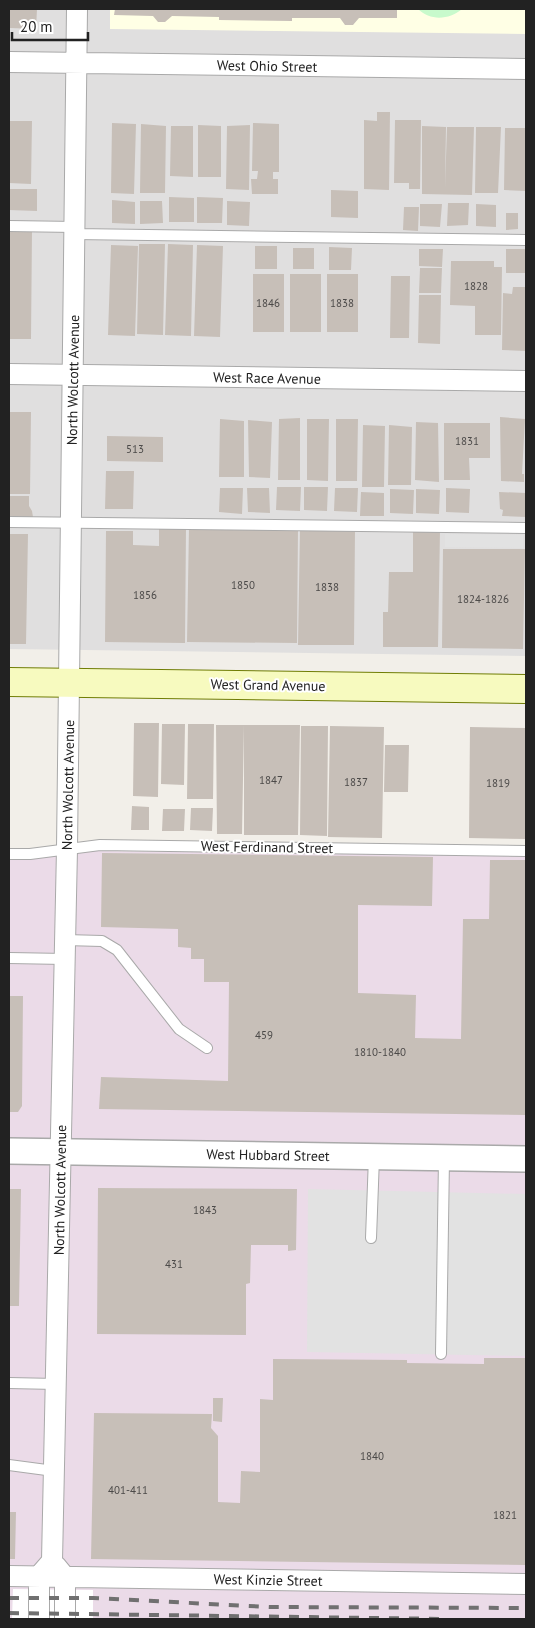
<svg xmlns="http://www.w3.org/2000/svg" width="535" height="1628" viewBox="0 0 535 1628" font-family="'PT Sans',sans-serif">
<rect width="100%" height="100%" fill="#f2efe9"/>
<path fill="#e0dfdf" d="M9 9H526V656L9 649Z"/>
<path fill="#ebdbe8" d="M9 850 526 856V1619H9Z"/>
<path fill="#ffffe5" d="M110 9H526V34L110 29Z"/>
<path fill="#c8facc" d="M418 9H462C449 20 430 21 418 9Z"/>
<path fill="#e2e2e2" d="M445 534 523 535V548L445 547Z
M308 1189 526 1194V1356L307 1352Z"/>
<path fill="#fff" d="M13 1589 93 1590V1619H12Z"/>
<path fill="#c7bfb8" d="M10 9H37L36 29 10 28Z
M115 9H397V18H359L353 25H345L340 18H292V21L219 20V17L172 16 165 22H158L153 16 114 15Z
M377 112H390L389 190 364 189V120L377 121Z
M395 120H421L420 189H409V183H394Z
M9 121H32L31 184 9 183Z
M112 123 136 124 134 194 111 193Z
M253 123 279 124V172H273V179H278V194H252L251 179H257L258 171H252Z
M141 124 166 126 165 193H140Z
M198 125 221 126V177H198Z
M250 125 249 190 226 189 227 126Z
M171 126H193V177L170 176Z
M422 126 446 127 445 188 447 127H474L472 195 422 194Z
M476 127H501L498 193H475Z
M505 128H526V191L504 190Z
M9 189H37V211L9 210Z
M331 190 358 191V218L331 217Z
M169 197 194 198V222H169Z
M197 197 223 198 222 223H197Z
M112 200 135 202V224L112 223Z
M140 201H162L163 223 140 224Z
M227 201 250 202 249 226 227 225Z
M448 203H469L468 225 447 226Z
M420 204H442L440 227 420 226Z
M476 204 496 205V227L476 226Z
M404 207H419L418 231 403 230Z
M506 213H518V229L506 230Z
M9 229 32 230 31 339H9Z
M139 244H165L163 335 137 334Z
M168 244 193 245 191 336 165 335Z
M111 245 138 246 135 336 108 335Z
M197 245 223 246 220 337 194 336Z
M255 246H277V269H255Z
M329 247 352 248 351 270H329Z
M293 248H314V269H293Z
M419 249H443L442 267 419 266Z
M506 249H526V273H506Z
M451 261H494V267H502L501 335H475V306L450 305Z
M420 268H442L441 293H419Z
M253 274H284V332H253Z
M290 274H321V332H290Z
M327 274H358V332H327Z
M391 276H410L409 338H390Z
M513 287H526V351L502 350 503 293 512 294Z
M419 295H441L440 344 418 343Z
M9 412H31L30 494H9Z
M500 417 525 419 522 474H524V482L501 481Z
M300 418V480H278L279 419Z
M220 419 244 421V477H219Z
M307 419H329L328 481 307 480Z
M336 419H358L357 481H336Z
M248 420 272 422 270 478 249 477Z
M416 422 438 423 439 482 415 480Z
M444 423H490V458H469L470 480H444Z
M363 425 385 426 384 487H362Z
M389 425 412 427 411 485H388Z
M107 436 163 437V462L107 461Z
M106 471H134L133 509H105Z
M277 487H301L300 511 276 510Z
M304 487H328L327 511 304 510Z
M220 488H243L242 514 219 512Z
M247 488H269L270 513 248 512Z
M335 488H358L357 512 334 511Z
M446 488 470 489 469 513 446 512Z
M390 489 414 490 413 514 390 513Z
M416 489 440 490 439 514 416 513Z
M361 492 384 493V516H360Z
M499 492 526 493V517L502 516 503 510 500 509Z
M9 496H29V506L32 511 33 517 9 522Z
M159 527H186L185 643 105 642 106 531H133V545L159 546Z
M189 527 298 528 297 643 187 642Z
M300 529 355 530 354 645H298Z
M413 530H440L438 647H383V612H388L389 572H413Z
M9 534H28L26 644H9Z
M443 549H525L523 649 442 648Z
M134 723H159L158 797 133 796Z
M162 724H185L184 785 161 784Z
M188 724H214L213 799H187Z
M216 725H244L242 834H217Z
M244 725H300L298 835H244Z
M301 726H328L327 836 300 835Z
M330 726 384 727 382 838 328 837Z
M470 727 526 728V839L469 838Z
M385 745H409L408 792H384Z
M132 806 149 807V830H131Z
M191 808H213L212 831 190 830Z
M163 809H185L184 831H162Z
M102 853 433 857 432 906 358 905V993L416 995 415 1038 461 1039 463 919H489L490 860H526V1115L99 1109 101 1077 228 1081 229 982H204V959H191V948L178 947V929L101 927Z
M9 996H23L22 1106 18 1112H9Z
M98 1188 297 1189 296 1250 288 1251V1245H251L250 1283 246 1284V1335L97 1334Z
M9 1189H21L19 1306H9Z
M484 1358H526V1565L91 1559 94 1413 212 1414 211 1428 218 1436V1502L240 1503 241 1471 260 1472V1399L273 1400V1359L407 1360V1363L484 1364Z
M213 1398H223L222 1422 213 1421Z
M9 1512H16L15 1559H9Z"/>
<g fill="none" stroke-linecap="round" stroke-linejoin="round">
<g stroke="#a9a9a9" stroke-width="12">
<path id="service" d="M9 226 75 227
M75 234 526 240
M9 522 526 528
M9 854H30L100 845 526 851
M65 940 102 941 117 950 179 1029 207 1048
M9 958 65 959
M371 1238 374 1157
M441 1354 444 1159
M9 1383 56 1384
M9 1465 54 1471"/>
</g>
<g stroke="#a9a9a9" stroke-width="22">
<path id="minor" d="M9 62 526 69
M9 374 526 381
M56 1566 65 1577V1619
M9 1576 526 1584
M39 1619V1576L52 1561 67 849 77 9"/>
</g>
<g stroke="#a9a9a9" stroke-width="28">
<path id="tertiary" d="M9 1151 526 1159"/>
</g>
<g stroke="#707d05" stroke-width="30">
<path id="secondary" d="M9 682 526 689"/>
</g>
<use href="#service" stroke="#fff" stroke-width="10"/>
<use href="#minor" stroke="#fff" stroke-width="20"/>
<use href="#tertiary" stroke="#fff" stroke-width="25"/>
<use href="#secondary" stroke="#f7fabf" stroke-width="28"/>
<path stroke="#707070" stroke-width="4" stroke-dasharray="10 10" stroke-linecap="butt" d="M9 1598H93L270 1607 526 1608
M9 1613 447 1619"/>
</g>
<g text-anchor="middle" dominant-baseline="central" stroke-width="4" stroke-linejoin="round" paint-order="stroke">
<g font-size="11" fill="#4b4948">
<text x="476" y="286">1828</text>
<text x="268" y="303">1846</text>
<text x="342" y="303">1838</text>
<text x="467" y="441">1831</text>
<text x="135" y="449">513</text>
<text x="243" y="585">1850</text>
<text x="327" y="587">1838</text>
<text x="145" y="595">1856</text>
<text x="483" y="599">1824-1826</text>
<text x="271" y="780">1847</text>
<text x="356" y="782">1837</text>
<text x="498" y="783">1819</text>
<text x="264" y="1035">459</text>
<text x="380" y="1052">1810-1840</text>
<text x="205" y="1210">1843</text>
<text x="174" y="1264">431</text>
<text x="372" y="1456">1840</text>
<text x="128" y="1490">401-411</text>
<text x="505" y="1515">1821</text>
</g>
<g font-size="14" fill="#222" stroke="#fff">
<text transform="translate(267 66) rotate(1)">West Ohio Street</text>
<text transform="translate(267 378) rotate(1)">West Race Avenue</text>
<text transform="translate(73 380) rotate(-89)">North Wolcott Avenue</text>
<text transform="translate(268 685) rotate(1)">West Grand Avenue</text>
<text transform="translate(68 785) rotate(-89)">North Wolcott Avenue</text>
<text transform="translate(267 847) rotate(1)">West Ferdinand Street</text>
<text transform="translate(268 1155) rotate(1)">West Hubbard Street</text>
<text transform="translate(60 1190) rotate(-89)">North Wolcott Avenue</text>
<text transform="translate(268 1580) rotate(1)">West Kinzie Street</text>
</g>
</g>
<rect width="535" height="1628" fill="none" stroke="#222222" stroke-width="20"/>
<path d="M12 32v8h76v-8" fill="none" stroke="#222222" stroke-width="2.5"/>
<text x="20" y="32" font-size="15" fill="#222222" stroke="#ffffff" stroke-width="4" paint-order="stroke">20 m</text>
</svg>
